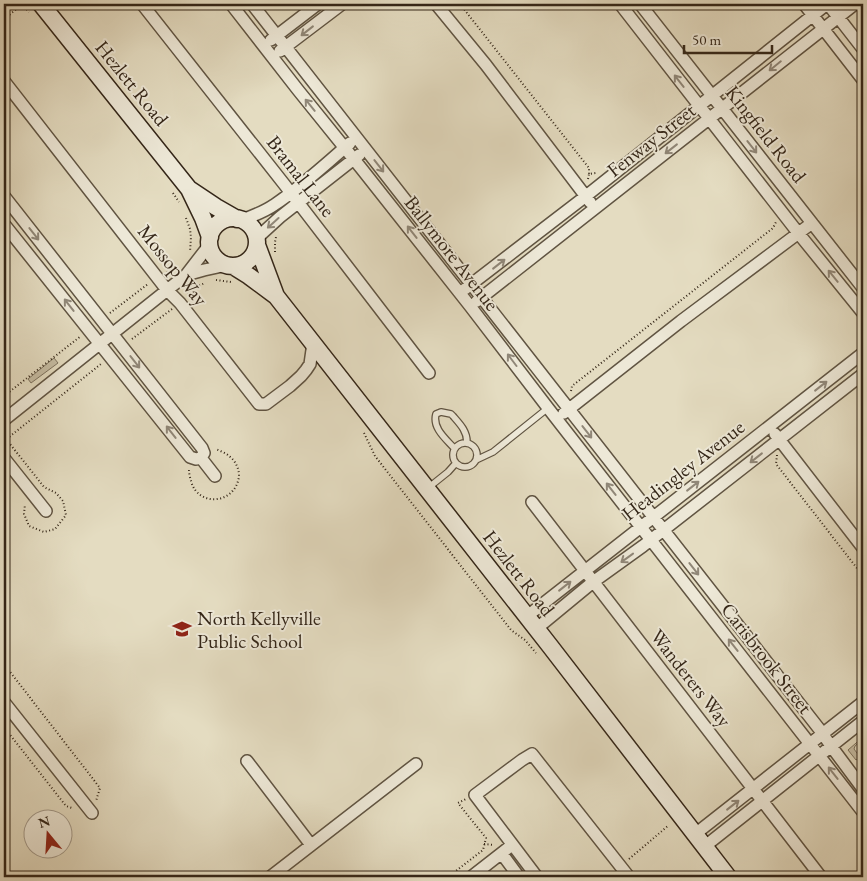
<svg xmlns="http://www.w3.org/2000/svg" width="867" height="881" viewBox="0 0 867 881" font-family="'EB Garamond',serif">
<rect width="100%" height="100%" fill="#e4dcc1"/>
<filter id="stains"><feTurbulence type="fractalNoise" baseFrequency=".004" numOctaves="4"/><feColorMatrix values="0 0 0 0 .2 0 0 0 0 .09 0 0 0 0 .02 0 0 0 .5 -.17"/></filter>
<radialGradient id="worn" r=".72"><stop offset=".6" stop-color="#630" stop-opacity="0"/><stop offset="1" stop-color="#630" stop-opacity=".3"/></radialGradient>
<path fill="#c6bda4" stroke="#7d725e" d="M54 358 58 363 31 383 28 379Z
M863 737V739L855 746 854 749 860 757 856 760 848 750Z"/>
<g fill="none" stroke-linecap="round" stroke-linejoin="round">
<g stroke="#605442" stroke-width="8">
<path id="service" d="M453 455a12 12 0 1 1 24 0a12 12 0 1 1-24 0Z
M454 448C446 439 432 428 436 414L441 412 451 414 453 416C460 424 467 431 467 442
M476 460 493 452 548 408
M428 488 448 472 456 463"/>
</g>
<g stroke="#605442" stroke-width="14">
<path id="minor" d="M142 4 284 184 429 373
M231 4 298 90 361 168 470 306 548 408 863 812
M252 4 820 730 831 746 863 789
M436 4 486 65 590 202
M620 4 799 234 863 313
M640 4 863 288
M804 4 863 80
M828 4 863 49
M271 40 318 4
M280 51 342 4
M4 81 167 290 180 303 259 404H266L290 386 301 376 306 370 310 364 313 343
M4 196 202 448 204 453 201 458 196 459 190 457 4 224
M242 220C253 216 264 212 274 205 300 188 326 164 350 143
M257 238 280 217 359 155
M186 275 204 270 227 265
M465 289 586 196 827 4
M477 301 855 4
M564 413 681 321 812 223
M4 420 186 275 210 244
M775 434 863 548
M4 458 46 511
M201 458 215 476
M532 502 821 877
M526 617 863 353
M536 629 593 582 643 546 863 374
M4 702 92 813
M247 761 311 845
M694 835 863 702
M704 847 863 721
M502 854 519 877
M270 877 416 764
M471 877 512 845
M537 877 475 795 522 760 532 754 629 877"/>
</g>
<g stroke="#342618" stroke-width="19">
<path id="secondary" d="M41 4 189 189 203 218 210 237
M189 189 216 207 237 219
M209 242a24 24 0 1 1 48 0a24 24 0 1 1-48 0Z
M257 245 276 296 550 646 728 877
M233 266 249 276 276 296"/>
</g>
<path stroke="#342618" stroke-width="2" stroke-dasharray="1 2.5" stroke-linecap="butt" d="M22 4 29 12
M460 4 589 168V174
M4 19 23 4
M588 179 589 174 596 173
M173 193 179 202
M186 218 190 229 191 237 190 252
M275 252V242L276 237
M167 272 177 266
M216 280 231 282
M188 294 196 287 205 283
M110 313 148 284
M132 339 172 309
M571 391 572 386 773 228 776 222
M4 396 81 336
M364 433 375 456 511 630 525 640 536 653
M6 439 44 487 56 493 63 501 66 515 55 529 44 532 29 526 24 514 25 504
M4 441 101 364
M777 455 776 464 863 576
M189 470C189 473 190 478 191 481 198 508 236 504 239 476 239 469 236 461 229 456 226 453 220 451 216 449
M4 664 100 788 96 801
M4 727 66 806 72 808
M860 823 863 827
M484 844 494 845
M629 859 669 825
M448 877 483 850 486 838 458 803 466 799
M605 877 612 873"/>
<use href="#service" stroke="#ede8d7" stroke-width="5.5"/>
<use href="#minor" stroke="#ede8d7" stroke-width="11"/>
<use href="#secondary" stroke="#ede8d7" stroke-width="16"/>
</g>
<defs><path id="oneway-shaft" d="M-6 0H5M1.5-3L5.5 0L1.5 3" fill="none" stroke-width="1.6" stroke-linecap="round" stroke-linejoin="round" transform="scale(1.25)"/></defs>
<g stroke="#908778">
<use href="#oneway-shaft" transform="translate(307 31) rotate(142)"/>
<use href="#oneway-shaft" transform="translate(775 66) rotate(141)"/>
<use href="#oneway-shaft" transform="translate(679 81) rotate(-128)"/>
<use href="#oneway-shaft" transform="translate(310 105) rotate(-129)"/>
<use href="#oneway-shaft" transform="translate(752 147) rotate(52)"/>
<use href="#oneway-shaft" transform="translate(671 149) rotate(142)"/>
<use href="#oneway-shaft" transform="translate(379 166) rotate(52)"/>
<use href="#oneway-shaft" transform="translate(273 223) rotate(138)"/>
<use href="#oneway-shaft" transform="translate(412 232) rotate(-128)"/>
<use href="#oneway-shaft" transform="translate(34 234) rotate(52)"/>
<use href="#oneway-shaft" transform="translate(499 264) rotate(-38)"/>
<use href="#oneway-shaft" transform="translate(833 276) rotate(-129)"/>
<use href="#oneway-shaft" transform="translate(69 305) rotate(-128)"/>
<use href="#oneway-shaft" transform="translate(512 360) rotate(-127)"/>
<use href="#oneway-shaft" transform="translate(135 362) rotate(52)"/>
<use href="#oneway-shaft" transform="translate(821 386) rotate(-38)"/>
<use href="#oneway-shaft" transform="translate(171 432) rotate(-128)"/>
<use href="#oneway-shaft" transform="translate(587 432) rotate(52)"/>
<use href="#oneway-shaft" transform="translate(756 458) rotate(142)"/>
<use href="#oneway-shaft" transform="translate(693 486) rotate(-38)"/>
<use href="#oneway-shaft" transform="translate(611 489) rotate(-128)"/>
<use href="#oneway-shaft" transform="translate(627 558) rotate(144)"/>
<use href="#oneway-shaft" transform="translate(694 569) rotate(52)"/>
<use href="#oneway-shaft" transform="translate(565 586) rotate(-38)"/>
<use href="#oneway-shaft" transform="translate(733 645) rotate(-128)"/>
<use href="#oneway-shaft" transform="translate(833 773) rotate(-128)"/>
<use href="#oneway-shaft" transform="translate(733 805) rotate(-38)"/>
</g>
<defs>
<g id="school-bare" transform="scale(1.5)"><path d="M0-5L7-2L0 1L-7-2ZM-4 1L0 2.5L4 1V4Q0 6-4 4Z" fill="#8f2418" stroke="#ede8d7" stroke-width="2.5" paint-order="stroke"/></g>
</defs>
<g fill-rule="evenodd">
<use href="#school-bare" x="182" y="629"/>
</g>
<g text-anchor="middle" dominant-baseline="central" stroke-width="4" stroke-linejoin="round" paint-order="stroke">
<g font-size="20" fill="#342618" stroke="#ede8d7">
<text transform="translate(132 83) rotate(51)">Hezlett Road</text>
<text transform="translate(766 134) rotate(52)">Kingfield Road</text>
<text transform="translate(651 140) rotate(-38)">Fenway Street</text>
<text transform="translate(301 176) rotate(52)">Bramal Lane</text>
<text transform="translate(452 253) rotate(52)">Ballymore Avenue</text>
<text transform="translate(173 265) rotate(51)">Mossop Way</text>
<text transform="translate(683 470) rotate(-38)">Headingley Avenue</text>
<text transform="translate(519 573) rotate(52)">Hezlett Road</text>
<text transform="translate(767 658) rotate(52)">Carisbrook Street</text>
<text transform="translate(691 678) rotate(52)">Wanderers Way</text>
</g>
<g font-size="20" fill="#342618" stroke="#ede8d7" text-anchor="start">
<text x="197" y="618">North Kellyville<tspan x="197" dy="23">Public School</tspan></text>
</g>
</g>
<rect width="867" height="881" fill="none" stroke="#e4dcc1" stroke-width="20"/>
<rect x="5" y="5" width="857" height="871" fill="none" stroke="#342618" stroke-width="2.5"/>
<rect x="10" y="10" width="847" height="861" fill="none" stroke="#342618"/>
<g transform="translate(48 834) rotate(342)"><circle r="24" fill="#ede8d7" stroke="#a39a8b"/>
<path d="M0-4L9 19L0 12L-9 19Z" fill="#8f2418"/>
<text y="-8" font-size="14" font-weight="bold" text-anchor="middle" fill="#342618">N</text>
</g>
<path d="M684 45v8h88v-8" fill="none" stroke="#342618" stroke-width="2.5"/>
<text x="692" y="45" font-size="15" fill="#342618" stroke="#ede8d7" stroke-width="4" paint-order="stroke">50 m</text>
<rect width="100%" height="100%" filter="url(#stains)"/>
<rect width="100%" height="100%" fill="url(#worn)"/>
</svg>
